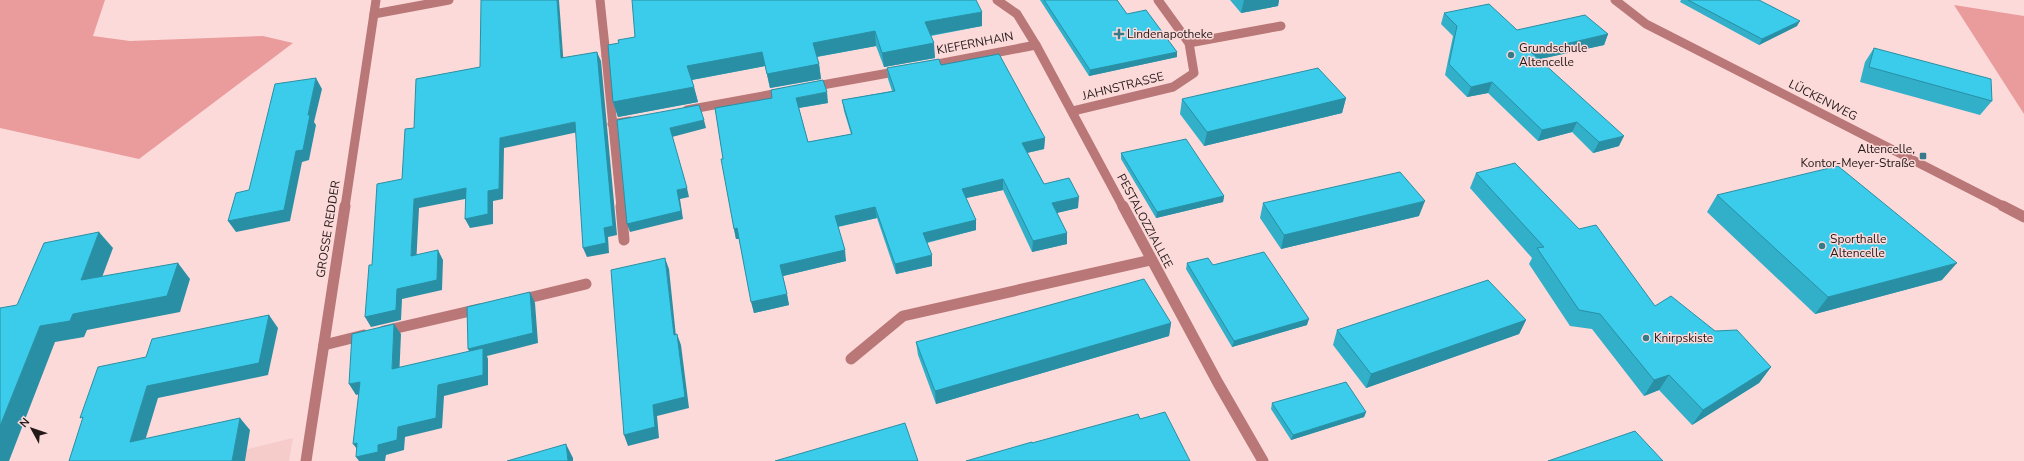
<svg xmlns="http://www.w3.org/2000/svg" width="2024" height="461" viewBox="0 0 2024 461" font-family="'Nunito Sans',sans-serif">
<rect width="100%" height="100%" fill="#fcdada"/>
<path fill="#f6cccb" d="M293 438 289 461H199Z"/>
<path fill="#ea9c9c" d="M0 0H105L93 36 130 41 263 36 293 43 139 159 0 128Z
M1954 5 2024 16V114Z"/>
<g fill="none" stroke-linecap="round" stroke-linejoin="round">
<path stroke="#b97777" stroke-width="9" d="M606 56 621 207
M927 66 1036 45
M811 87 900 71
M687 110 784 92
M612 124 630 121"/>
<path stroke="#b97777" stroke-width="11" d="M621 206 624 240"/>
<path stroke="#b97777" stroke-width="9" d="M600 0 606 56
M997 0 1017 14 1036 45 1123 207
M1615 0 1646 24 2005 207
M374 14 449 0
M1189 43 1281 26
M1073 111 1173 87 1194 73 1189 43 1158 0"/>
<path stroke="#b97777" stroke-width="11" d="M1123 206 1218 383 1263 461
M2003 206 2024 217
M520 300 586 284
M384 331 479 309
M324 345 364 335
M851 359 903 316 1151 260"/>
<path stroke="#b97777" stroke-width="9" d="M345 207 376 0"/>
<path stroke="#b97777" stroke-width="11" d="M306 461 345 206"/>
</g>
<path fill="#32afc9" d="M1040 0H1117L1127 14 1177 57 1089 76Z
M1230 0H1279L1278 6 1241 13Z
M1681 0H1759L1797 26 1759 45 1680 2Z
M982 12V26L931 36 935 58 884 67 876 46 817 57 819 64 821 79 770 88 765 66 692 80 698 102 618 117 613 102 608 45Z
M1444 13 1517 30 1608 34 1604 45 1540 59 1619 146 1593 153 1572 132 1538 141 1488 93 1467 97 1445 75 1453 36 1441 24Z
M1874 48 1992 101 1980 115 1860 82 1865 62Z
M941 65 1045 138 1044 149 1027 153 1044 184 1078 208 1057 213 1067 233V244L1032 252 1003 190 966 198 976 220V230L927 243 932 266 896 274 877 218 838 227 846 261 783 276 789 305 754 313 739 239H736L734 229 723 159 715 108 828 103 799 108 808 142 851 134 844 111 842 100 892 91 888 79 887 68Z
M1346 98 1342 113 1204 146 1180 114 1182 99Z
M1121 153 1224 196 1223 202 1156 218 1121 159Z
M1476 173 1655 306 1715 331 1771 367 1759 383 1692 425 1659 390 1644 396 1592 329 1570 326 1529 264 1532 258 1470 188Z
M1717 195 1942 280 1815 314 1707 212Z
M1263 203 1419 216 1281 249 1260 218Z
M1187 263 1213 265 1307 325 1232 347 1186 269Z
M1526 320 1519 334 1366 388 1333 345 1337 330Z
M1171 323 1169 336 936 404 918 355 916 342Z
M1272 403 1366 412 1364 417 1291 440 1271 409Z"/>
<path fill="#298fa4" d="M557 0H559L564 68 561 58Z
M1244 0H1279L1278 6 1241 13Z
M982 12V26L926 36 925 22Z
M1800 21 1797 26 1759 45 1762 39Z
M875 31 876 46 815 57 813 43Z
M1608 34 1604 45 1527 62 1531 52Z
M934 43 935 58 884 67 882 53Z
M597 52 601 61 617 235 608 237 609 253 587 257 583 248Z
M762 52 765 66 691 80 687 66Z
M1177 52V57L1089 76 1090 70Z
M819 64 821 79 770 88 767 74Z
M316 78 322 89 314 122 316 125 309 160 302 162 290 221 236 232 228 221 296 151 308 115Z
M1492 82 1488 93 1467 97 1471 87Z
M694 87 698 102 618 117 613 102Z
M827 92 828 103 798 108 796 98Z
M1346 98 1342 113 1204 146 1207 132Z
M704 120 706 128 672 137 670 128Z
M575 122 578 132 504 148 503 199 493 201V224L470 228 465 219 500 138Z
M1577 122 1572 132 1538 141 1542 130Z
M1624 136 1619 146 1593 153 1599 142Z
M1045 138 1044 149 1022 154V143Z
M1003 179V190L962 199V189Z
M466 188 470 198 419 208 416 266 411 256 414 199Z
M687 188 689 197 680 199 683 219 630 232 627 224 677 190Z
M1224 196 1223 202 1156 218 1157 212Z
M1079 197 1078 208 1052 214V203Z
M1425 201 1419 216 1281 249 1284 235Z
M875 207 877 218 836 227 835 216Z
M976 220V230L924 243 923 233Z
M737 228 739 239H736L734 229Z
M99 232 113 248 95 296 81 280Z
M1067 233V244L1032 252 1033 241Z
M438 250 443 260 442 290 402 299 401 320 371 327 365 317 397 289Z
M845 250 846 261 783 276 780 265Z
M932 255V266L896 274 895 264Z
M665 258 669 269 677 346 674 335Z
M178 263 190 279 180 312 87 330 84 337 55 342 9 461H0V426L40 326 73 314Z
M1957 263 1942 280 1815 314 1828 297Z
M530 292 535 303 538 343 487 356 488 359V385L444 396 442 428 405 437 404 450 386 455 385 461H359L356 457 378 445 398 427 438 385 474 360 468 349Z
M787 294 789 305 754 313 751 302Z
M269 315 278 328 268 375 158 398 141 454 130 442 147 386Z
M1309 319 1307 325 1232 347 1234 341Z
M1526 320 1519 334 1366 388 1371 374Z
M1171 323 1169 336 936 404 935 391Z
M394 324 401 334 399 380 392 369Z
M677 334 681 345 689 408 657 416 659 438 628 446 624 435 653 405Z
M1771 367 1759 383 1692 425 1703 410Z
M1669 375 1659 390 1644 396 1654 380Z
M360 382 367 392 356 395 349 384Z
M1366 412 1364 417 1291 440 1293 435Z
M240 418 250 430 245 461H232Z
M357 443 361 454 353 444Z
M566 444 573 458V461H568Z"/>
<path fill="#3accea" stroke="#298fa4" d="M481 0H557L561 58 597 52 613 226 604 228 606 243 583 248 575 122 500 138 499 189 488 191V214L465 219 466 188 414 199 411 256 438 250 437 280 397 289 396 310 365 317 369 265H372L377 184 402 179 405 129 414 128 416 79 480 67Z
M632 0H976L982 12 925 22 934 43 882 53 875 31 813 43 819 64 767 74 762 52 687 66 694 87 613 102 608 45 619 43 618 40 635 37Z
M1044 0H1117L1127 14 1146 10 1177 52 1090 70Z
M1688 0H1759L1800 21 1762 39Z
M1489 4 1517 30 1585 15 1608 34 1531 52 1624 136 1599 142 1577 122 1542 130 1492 82 1471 87 1449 64 1457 26 1444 13Z
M1874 48 1991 79 1992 101 1869 67Z
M999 54 1045 138 1022 143 1044 184 1069 178 1079 197 1052 203 1067 233 1033 241 1003 179 962 189 976 220 923 233 932 255 895 264 875 207 835 216 845 250 780 265 787 294 751 302 737 228 734 229 721 159H723L715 108 772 98 771 90 823 80 827 92 796 98 808 142 852 134 842 100 895 91 887 68 939 59 941 65Z
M1318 68 1346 98 1207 132 1182 99Z
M316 78 308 115H310L303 150 296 151 284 210 228 221 236 193 249 190 275 84Z
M699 105 704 120 670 128 687 188 677 190 681 211 627 224 617 120Z
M1186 139 1224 196 1157 212 1121 153Z
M1515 163 1579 229 1596 225 1655 306 1671 296 1715 331 1737 330 1771 367 1703 410 1669 375 1654 380 1600 314 1579 310 1537 248 1544 247 1476 173Z
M1838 166 1957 263 1828 297 1717 195Z
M1400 172 1425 201 1284 235 1263 203Z
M99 232 81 280 178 263 167 296 73 314 70 321 40 326 0 426V308L17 305 44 243Z
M1264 252 1309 319 1234 341 1187 263 1208 258 1213 265Z
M665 258 674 335 677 334 685 397 653 405 655 427 624 435 611 270Z
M1144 279 1171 323 935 391 916 342Z
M1488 280 1526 320 1371 374 1337 330Z
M530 292 533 333 468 349 467 307Z
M269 315 259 363 147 386 130 442 240 418 232 461H69L83 417 80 418 98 367 146 357 152 339Z
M394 324 392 369 483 348V375L438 385 436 418 398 427 397 440 378 445V452L356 457 357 443 353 444 360 382 349 384 352 334Z
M1346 382 1366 412 1293 435 1272 403Z
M1165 412 1190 461H966L1032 442V443L1138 414 1140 419Z
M905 423 918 461H775Z
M1635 431 1663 461H1548Z
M566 444 568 461H507Z"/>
<g fill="#377b8a" stroke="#fcdada" stroke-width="1.5">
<path d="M1117 28h4v4h4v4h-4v4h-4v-4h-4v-4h4z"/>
<circle cx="1511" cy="55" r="4"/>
<rect x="1919" y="152" width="8" height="8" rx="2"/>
<circle cx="1822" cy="246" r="4"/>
<circle cx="1646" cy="338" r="4"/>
</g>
<g text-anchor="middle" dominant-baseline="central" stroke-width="3" stroke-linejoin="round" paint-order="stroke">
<g font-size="12" fill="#241919" stroke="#fcdada" text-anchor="start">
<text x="1127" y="34">Lindenapotheke</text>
<text x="1519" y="48">Grundschule<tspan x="1519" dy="14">Altencelle</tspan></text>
<text x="1915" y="149" text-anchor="end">Altencelle,<tspan x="1915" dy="14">Kontor-Meyer-Straße</tspan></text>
<text x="1830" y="239">Sporthalle<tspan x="1830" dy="14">Altencelle</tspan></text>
<text x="1654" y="338">Knirpskiste</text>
</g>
<g font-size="12" fill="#241919" stroke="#fcdada">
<text transform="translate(975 43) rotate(-11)">KIEFERNHAIN</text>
<text transform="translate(1123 86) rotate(-14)">JAHNSTRASSE</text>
<text transform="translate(1823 100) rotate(27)">LÜCKENWEG</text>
<text transform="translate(1145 221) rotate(62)">PESTALOZZIALLEE</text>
<text transform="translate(328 229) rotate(-81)">GROSSE REDDER</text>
</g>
</g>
<g transform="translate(32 429) rotate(310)" stroke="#fcdada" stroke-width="3" paint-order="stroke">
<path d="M0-3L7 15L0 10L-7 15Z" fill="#241919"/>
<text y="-6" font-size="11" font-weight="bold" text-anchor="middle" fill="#241919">N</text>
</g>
</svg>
